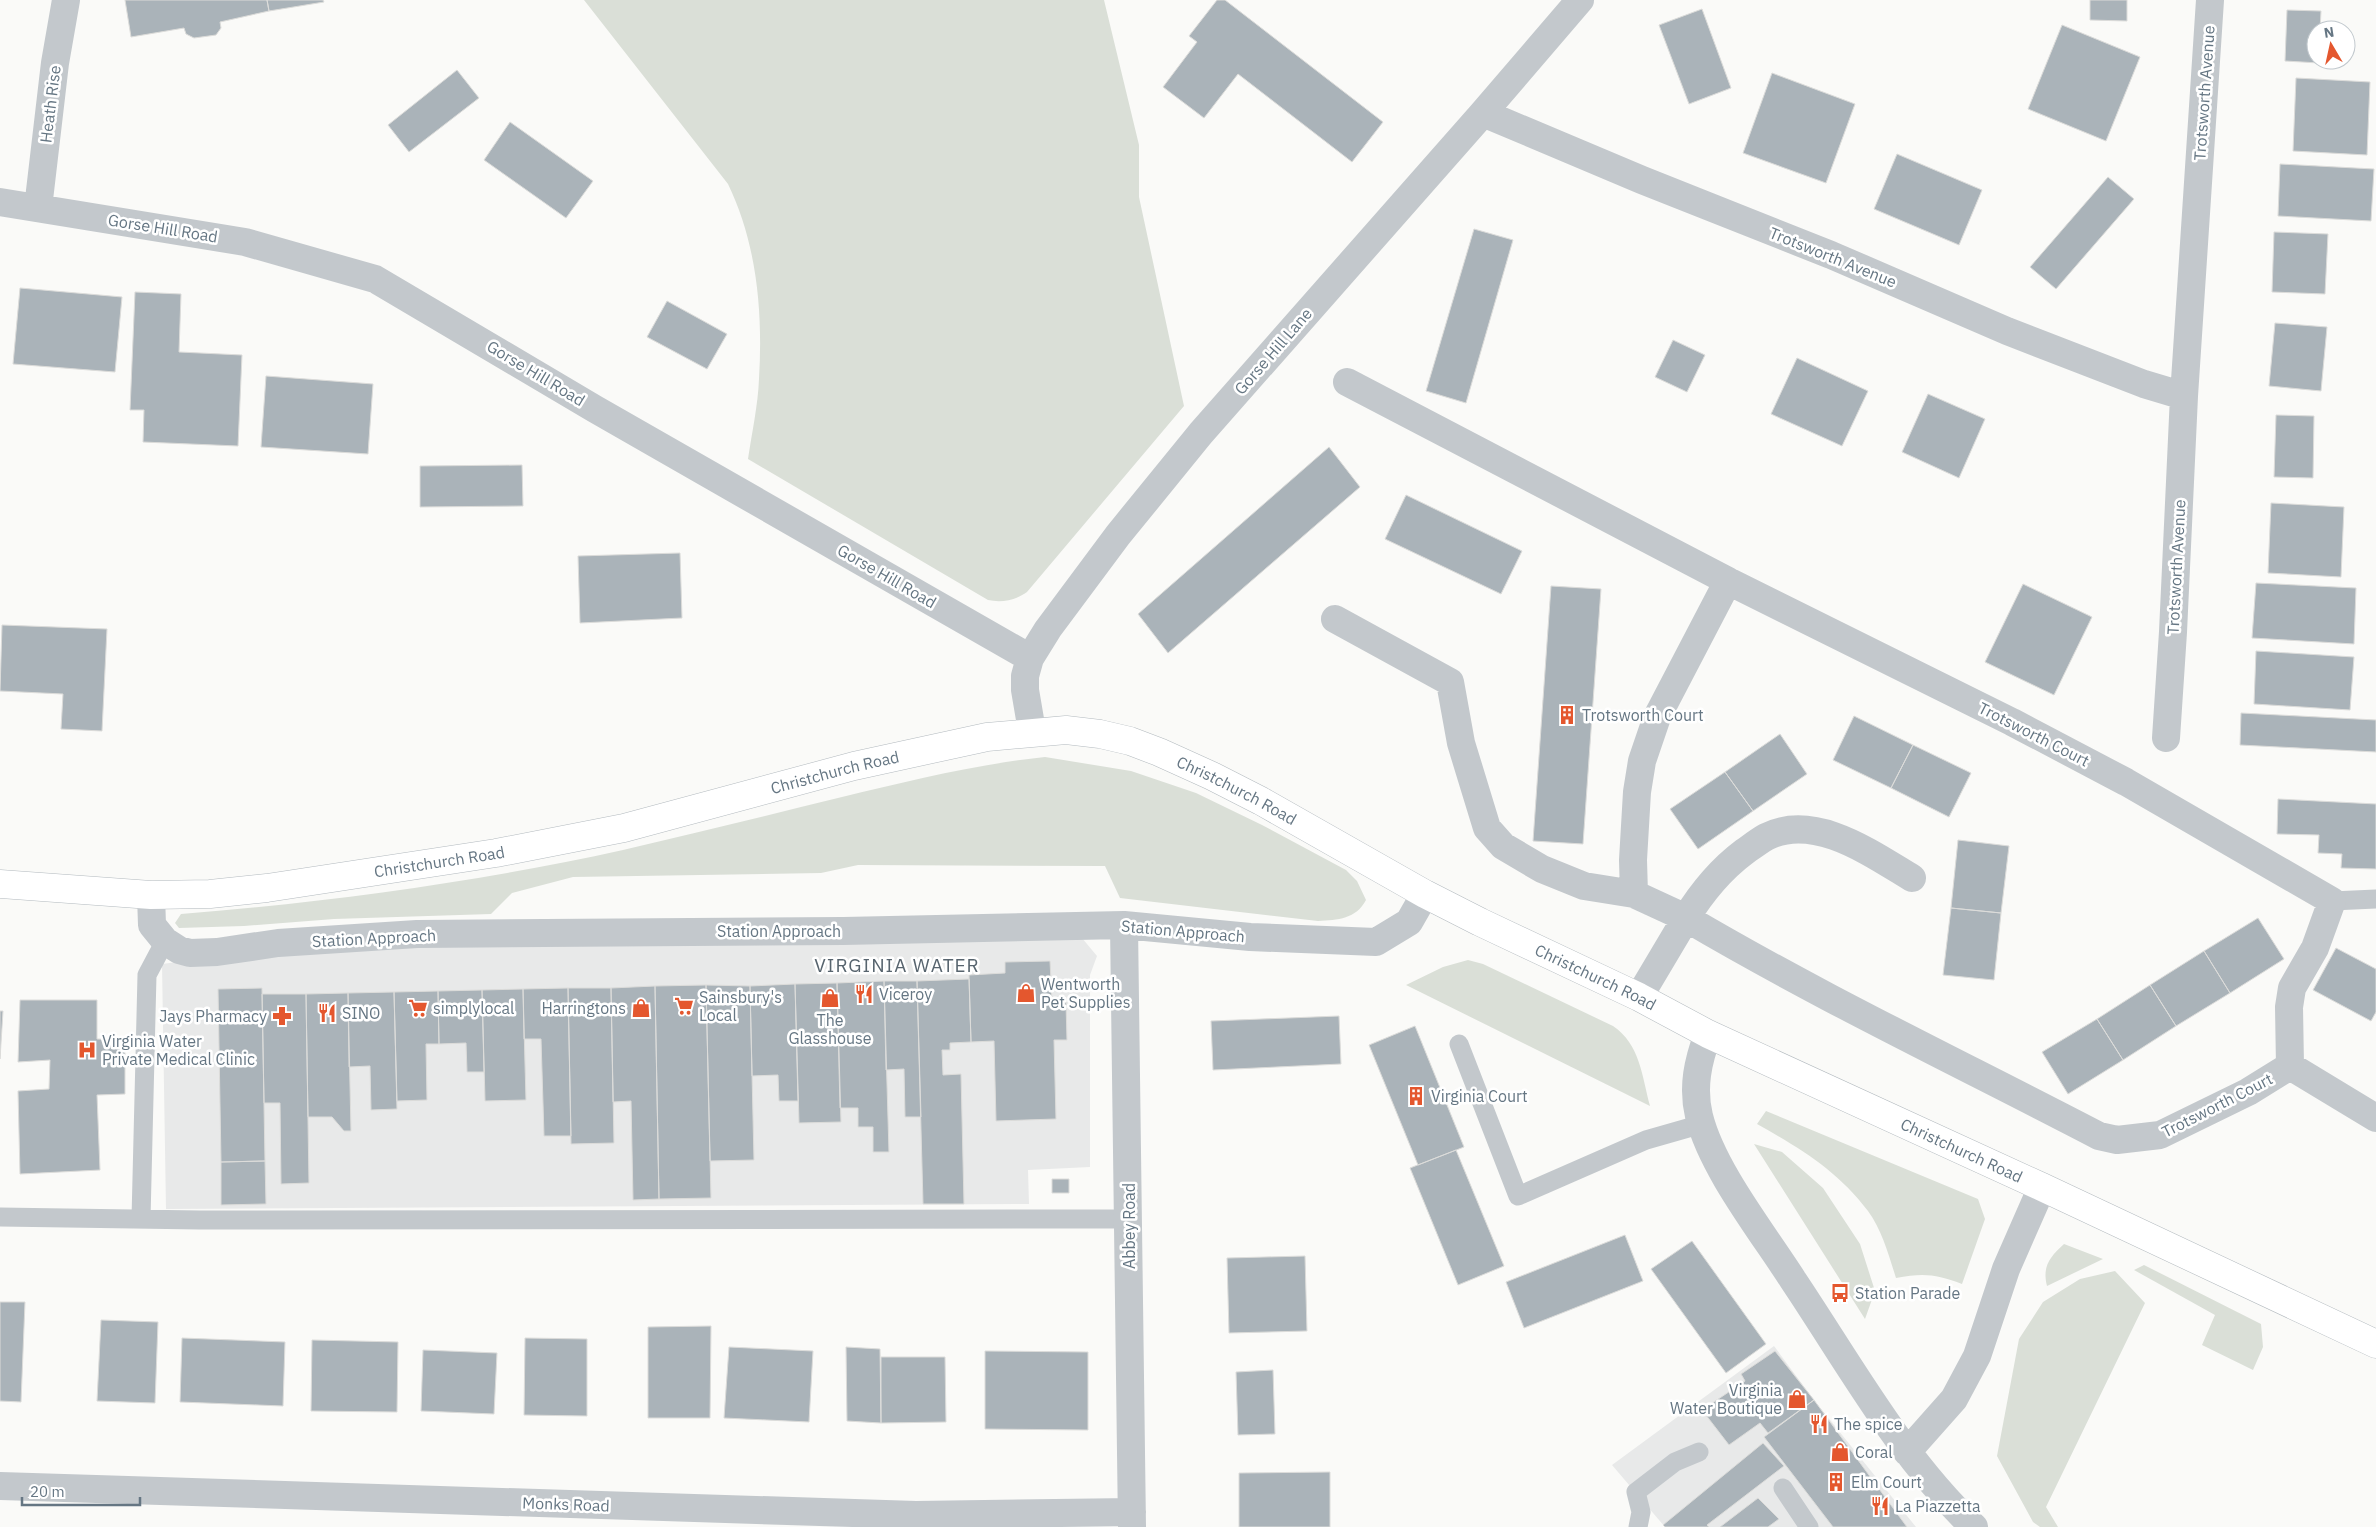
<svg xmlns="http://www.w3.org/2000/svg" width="2376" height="1527" viewBox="0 0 2376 1527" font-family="'IBM Plex Sans',sans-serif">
<rect width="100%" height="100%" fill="#fafaf8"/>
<path fill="#e8e9e9" d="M1082 938 1097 956 1090 975V1167L1028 1170 1029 1204 166 1209 162 964 284 948Z
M1774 1346 1814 1400 1916 1527H1665L1612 1465Z"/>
<path fill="#dadfd7" d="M584 0H1104L1139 145V197L1184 406 1027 592C1016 600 1002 603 988 600L748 459C752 432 758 405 759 379 763 312 757 244 728 184Z
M1045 757 1131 771 1196 793 1262 825 1346 870 1357 881 1366 900C1356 919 1338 920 1318 921L1120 898 1105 866 858 865 821 873 573 877 512 893 491 914 334 919 244 926 179 928 175 923 181 914C329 902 478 882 623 850 696 833 769 815 842 797 909 781 977 764 1045 757Z
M1468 960 1483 964 1613 1026C1640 1044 1642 1076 1650 1106L1406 985 1443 967Z
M1766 1111 1978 1199 1985 1219 1962 1284C1936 1274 1923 1273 1896 1278 1889 1256 1882 1230 1868 1211 1838 1171 1800 1148 1757 1124Z
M1754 1144 1782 1152 1823 1188 1860 1244 1875 1291 1865 1319Z
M2064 1244 2103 1259 2047 1286C2042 1266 2050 1257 2064 1244Z
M2144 1265 2261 1324 2263 1347 2253 1370 2202 1345 2215 1315 2134 1270Z
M2115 1271 2145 1303 2046 1507 2058 1527H2040L2033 1522 1997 1456 2019 1339 2043 1302 2080 1279Z"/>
<path fill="#aab3b9" stroke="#dcdcda" d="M125 0H267L269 11 220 22 221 28 216 35 194 38 186 34 184 28 131 37Z
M267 0H323L324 2 269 11Z
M1217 0H1225L1383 122 1352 162 1238 74 1204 118 1163 87 1197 42 1189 36Z
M2090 0H2127V21L2090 20Z
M1702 9 1731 88 1689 104 1659 25Z
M2287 10 2321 11 2320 30H2316V60H2319V63L2285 61Z
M2062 25 2140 57 2106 141 2028 109Z
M457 70 479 98 409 152 388 125Z
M1772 73 1855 104 1826 183 1743 153Z
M2296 78 2370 82 2367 155 2293 151Z
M510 122 593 181 566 218 484 160Z
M1897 154 1982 190 1959 245 1874 209Z
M2280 164 2374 169 2371 221 2278 216Z
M2108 177 2134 199 2056 289 2030 267Z
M1474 229 1513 240 1466 403 1426 391Z
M2274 232 2328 234 2325 294 2272 292Z
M20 288 122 297 115 372 13 364Z
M135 292 181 294 179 352 242 355 238 446 143 442 144 410H130Z
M667 301 727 334 707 369 647 337Z
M2275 323 2327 327 2321 391 2269 386Z
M1673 340 1705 355 1687 392 1655 377Z
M1797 358 1868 391 1842 446 1771 414Z
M266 376 373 384 368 454 261 447Z
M1928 394 1985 419 1959 478 1902 452Z
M2276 415 2314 416 2313 478 2274 477Z
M1329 447 1360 487 1168 653 1138 614Z
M522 465 523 506 420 507V466Z
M1406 495 1522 551 1501 594 1385 539Z
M2271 503 2344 507 2341 577 2268 573Z
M680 553 682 618 580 623 578 556Z
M2256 583 2356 588 2354 644 2252 638Z
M2023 584 2092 617 2054 695 1985 662Z
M1551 586 1601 589 1583 844 1533 841Z
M2 625 107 629 102 731 61 729 63 694 0 691Z
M2256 651 2354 657 2350 710 2254 704Z
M2241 713 2376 720V752L2240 745Z
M1854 716 1913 745 1891 788 1833 760Z
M1780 734 1807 774 1753 811 1725 772Z
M1913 745 1971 773 1949 817 1891 788Z
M1725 772 1753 811 1698 849 1670 809Z
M2278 799 2376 804V869L2341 868 2342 854 2318 853 2319 835 2277 834Z
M1958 840 2009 846 2001 913 1951 908Z
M1951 908 2001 913 1994 980 1943 975Z
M2258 918 2284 959 2230 993 2204 951Z
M2336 948 2376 969V1012L2371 1021 2313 990Z
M2204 951 2230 993 2176 1026 2150 985Z
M1050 961 1052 1002H1066L1067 1040H1054L1056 1119 996 1121 994 1041 971 1042 969 975 1005 973V962Z
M969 979 971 1042 950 1043V1050H942L943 1075 961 1074 964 1204H923L917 981Z
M884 981H917L921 1117H905L904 1069 886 1070Z
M884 981 889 1152H873V1127H858V1108H840L837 983Z
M837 983 841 1122 799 1123 795 984Z
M795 984 798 1101H779L778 1075 752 1076 750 986Z
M706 985 750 986 754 1160 710 1161Z
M706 985 711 1198 659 1199 655 986Z
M2150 985 2176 1026 2123 1060 2097 1019Z
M655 986 659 1199 633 1200 631 1101 613 1102 611 988Z
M262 988 265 1161 221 1162 218 989Z
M568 988H611L614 1143 571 1144Z
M568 988 571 1136H544L541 1039H524L523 989Z
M523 989 526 1100 485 1101 482 990Z
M482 990 484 1072H467L466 1043 439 1044 438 991Z
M438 991 439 1044H426L427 1100 397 1101 394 992Z
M394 992 397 1109 371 1110 370 1066 349 1067 348 993Z
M348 993 351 1131H344L332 1117H308L306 994Z
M262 994H306L309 1183 281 1184 280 1103H264Z
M20 1000H97V1039L125 1040V1094L97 1095 100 1170 20 1174 18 1091 49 1089 50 1060 18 1062Z
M0 1011H3L0 1059Z
M1339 1016 1341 1064 1213 1070 1211 1021Z
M2097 1019 2123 1060 2068 1094 2042 1052Z
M1415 1026 1464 1147 1418 1165 1369 1045Z
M1456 1150 1504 1266 1458 1285 1410 1168Z
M265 1161 266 1204 221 1205V1162Z
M1052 1179H1069V1193H1052Z
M1625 1235 1643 1281 1524 1328 1506 1282Z
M1692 1241 1766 1344 1726 1373 1651 1269Z
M1305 1256 1307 1331 1229 1333 1227 1258Z
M0 1302H25L21 1402 0 1401Z
M101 1320 158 1322 155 1403 97 1401Z
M711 1326 710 1418H648V1327Z
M182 1338 285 1342 283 1406 180 1402Z
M525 1338 587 1339V1416L524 1415Z
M312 1340 398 1342 397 1412 311 1411Z
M729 1347 813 1351 809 1422 724 1418Z
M846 1347 880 1349 881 1423 847 1421Z
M423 1350 497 1353 494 1414 421 1411Z
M985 1351 1088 1352V1430L985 1429Z
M1775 1351 1814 1400 1768 1433 1760 1423 1729 1445 1702 1410 1745 1381 1741 1374Z
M881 1357H945L946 1422 881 1423Z
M1273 1370 1275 1434 1238 1435 1236 1372Z
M1814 1400 1907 1527H1833L1764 1437Z
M1763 1443 1784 1466 1707 1525 1709 1527H1665L1663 1525Z
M1330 1472V1527H1239V1473Z
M1758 1498 1779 1519 1768 1527H1720Z"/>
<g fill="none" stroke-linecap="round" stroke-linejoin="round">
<g stroke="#b3babf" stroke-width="29">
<g id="secondary">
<path id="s1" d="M0 884 151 895 210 894 267 888 496 853 624 828 854 766 987 737 1066 730 1100 734 1130 741 1159 752 1212 776 1261 801 1425 894 1480 922 1639 997 1708 1034 2042 1187 2376 1344"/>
</g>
</g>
<path stroke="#c3c8cc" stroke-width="19" d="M2332 901 2376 899
M1459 1044 1518 1196 1646 1140 1702 1124
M0 1217 200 1220 1129 1219
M141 1219 147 975 165 941
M1783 1488 1809 1527
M1638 1527 1641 1512 1636 1492 1675 1462 1699 1452"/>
<path stroke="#c3c8cc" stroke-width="28" d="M1483 113 1642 180 1831 255 2007 331 2144 384 2184 396 2210 0
M0 202 245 242 375 279 595 409 1030 658
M38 208 55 63 66 0
M1347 382 1728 581
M1335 619 1450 682 1461 743 1487 828 1503 846 1542 869 1584 886 1634 894
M1032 731 1025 690V676L1030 658 1048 629 1118 535 1201 433 1483 113 1580 0
M2166 738 2173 632 2184 396
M151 895 152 925 165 941 179 950 190 953 217 952 278 943 417 934 843 931 1124 925 1250 937 1376 942 1409 922 1425 894
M1124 925 1132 1527
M1639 997 1686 918 1634 894 1633 860 1637 792 1642 761 1657 717 1728 581 2012 722 2126 782 2332 901 2315 948 2292 988 2289 1007 2290 1066 2248 1092 2160 1135 2117 1140 2099 1136C1961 1064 1820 997 1686 918 1702 892 1720 870 1744 852 1751 847 1759 841 1766 837 1814 812 1872 854 1912 878
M1708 1034C1698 1061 1692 1087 1699 1116 1712 1169 1763 1233 1793 1280 1848 1362 1902 1460 1974 1527
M2290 1066 2376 1118
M1907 1452 1954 1399 1977 1356 2006 1269 2042 1187
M0 1486 916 1515 1132 1512"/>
<use href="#secondary" stroke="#fff" stroke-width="28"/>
</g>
<defs>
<g id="building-bare" transform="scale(1.5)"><path d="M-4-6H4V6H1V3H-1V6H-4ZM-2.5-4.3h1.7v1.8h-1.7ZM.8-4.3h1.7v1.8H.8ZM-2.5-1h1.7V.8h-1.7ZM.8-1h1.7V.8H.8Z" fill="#e4572e" stroke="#fff" stroke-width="2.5" paint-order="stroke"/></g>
<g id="shop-bare" transform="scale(1.5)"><path d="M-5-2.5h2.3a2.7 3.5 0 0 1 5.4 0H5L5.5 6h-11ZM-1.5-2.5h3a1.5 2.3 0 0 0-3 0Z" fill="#e4572e" stroke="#fff" stroke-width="2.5" paint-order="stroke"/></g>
<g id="restaurant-bare" transform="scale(1.5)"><path d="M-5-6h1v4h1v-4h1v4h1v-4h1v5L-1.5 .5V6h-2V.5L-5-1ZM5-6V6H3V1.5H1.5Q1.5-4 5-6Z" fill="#e4572e" stroke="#fff" stroke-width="2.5" paint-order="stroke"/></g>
<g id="supermarket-bare" transform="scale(1.5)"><path d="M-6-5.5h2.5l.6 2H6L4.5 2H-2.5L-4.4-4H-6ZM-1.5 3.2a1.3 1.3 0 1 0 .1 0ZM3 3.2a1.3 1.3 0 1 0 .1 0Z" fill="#e4572e" stroke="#fff" stroke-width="2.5" paint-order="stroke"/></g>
<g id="pharmacy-bare" transform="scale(1.5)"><path d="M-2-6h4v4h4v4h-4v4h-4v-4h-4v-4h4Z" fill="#e4572e" stroke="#fff" stroke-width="2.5" paint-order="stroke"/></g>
<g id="hospital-bare" transform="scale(1.5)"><path d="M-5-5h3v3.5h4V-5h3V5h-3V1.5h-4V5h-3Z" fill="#e4572e" stroke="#fff" stroke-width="2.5" paint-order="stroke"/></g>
<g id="bus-bare" transform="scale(1.5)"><path d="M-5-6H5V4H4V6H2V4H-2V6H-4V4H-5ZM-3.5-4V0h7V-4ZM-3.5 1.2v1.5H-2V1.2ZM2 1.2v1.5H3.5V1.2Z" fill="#e4572e" stroke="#fff" stroke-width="2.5" paint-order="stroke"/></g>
</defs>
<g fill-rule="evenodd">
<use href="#building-bare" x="1567" y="715"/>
<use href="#shop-bare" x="1026" y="993"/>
<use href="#restaurant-bare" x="864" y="994"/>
<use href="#shop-bare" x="830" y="998"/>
<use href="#supermarket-bare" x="684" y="1006"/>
<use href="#supermarket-bare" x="418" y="1008"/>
<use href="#shop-bare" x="641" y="1008"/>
<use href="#restaurant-bare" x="327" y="1013"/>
<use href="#pharmacy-bare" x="282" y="1016"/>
<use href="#hospital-bare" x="87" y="1050"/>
<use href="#building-bare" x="1416" y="1096"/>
<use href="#bus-bare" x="1840" y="1293"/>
<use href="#shop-bare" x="1797" y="1399"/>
<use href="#restaurant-bare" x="1819" y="1424"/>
<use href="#shop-bare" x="1840" y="1452"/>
<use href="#building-bare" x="1836" y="1482"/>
<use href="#restaurant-bare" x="1880" y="1506"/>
</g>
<g text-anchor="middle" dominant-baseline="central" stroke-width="5" stroke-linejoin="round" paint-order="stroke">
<g font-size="16" fill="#657683" stroke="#fff">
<text transform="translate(2204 93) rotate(-86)">Trotsworth Avenue</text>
<text transform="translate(50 104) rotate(-83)">Heath Rise</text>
<text transform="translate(163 228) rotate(9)">Gorse Hill Road</text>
<text transform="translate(1833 257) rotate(22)">Trotsworth Avenue</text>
<text transform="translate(1273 351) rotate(-49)">Gorse Hill Lane</text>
<text transform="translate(536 373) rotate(31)">Gorse Hill Road</text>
<text transform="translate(2176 567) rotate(-87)">Trotsworth Avenue</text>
<text transform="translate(887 576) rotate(30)">Gorse Hill Road</text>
<text transform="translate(2034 734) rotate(27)">Trotsworth Court</text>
<text stroke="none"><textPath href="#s1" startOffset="848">Christchurch Road</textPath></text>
<text stroke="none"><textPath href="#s1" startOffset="1266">Christchurch Road</textPath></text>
<text stroke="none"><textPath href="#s1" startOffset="442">Christchurch Road</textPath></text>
<text x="779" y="931">Station Approach</text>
<text transform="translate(1183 931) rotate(5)">Station Approach</text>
<text transform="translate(374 938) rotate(-3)">Station Approach</text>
<text stroke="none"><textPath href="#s1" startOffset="1671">Christchurch Road</textPath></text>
<text transform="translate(2217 1105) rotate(-27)">Trotsworth Court</text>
<text stroke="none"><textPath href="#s1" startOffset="2076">Christchurch Road</textPath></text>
<text transform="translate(1129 1226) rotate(-90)">Abbey Road</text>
<text transform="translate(566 1504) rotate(2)">Monks Road</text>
</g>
<g font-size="16" fill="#657683" stroke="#fff" text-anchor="start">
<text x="1582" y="715">Trotsworth Court</text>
<text x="1041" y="984">Wentworth<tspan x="1041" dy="18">Pet Supplies</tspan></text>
<text x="879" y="994">Viceroy</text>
<text x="699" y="997">Sainsbury's<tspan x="699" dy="18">Local</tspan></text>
<text x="433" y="1008">simplylocal</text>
<text x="626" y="1008" text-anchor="end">Harringtons</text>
<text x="342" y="1013">SINO</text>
<text x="267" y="1016" text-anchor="end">Jays Pharmacy</text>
<text x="830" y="1020" text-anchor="middle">The<tspan x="830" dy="18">Glasshouse</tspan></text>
<text x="102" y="1041">Virginia Water<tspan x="102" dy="18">Private Medical Clinic</tspan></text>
<text x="1431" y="1096">Virginia Court</text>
<text x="1855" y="1293">Station Parade</text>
<text x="1782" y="1390" text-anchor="end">Virginia<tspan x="1782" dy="18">Water Boutique</tspan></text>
<text x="1834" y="1424">The spice</text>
<text x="1855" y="1452">Coral</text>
<text x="1851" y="1482">Elm Court</text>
<text x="1895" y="1506">La Piazzetta</text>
</g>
<g font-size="19" letter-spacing="1" fill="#57646e" stroke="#fff">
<text x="897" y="965">VIRGINIA WATER</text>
</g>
</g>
<g transform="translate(2331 45) rotate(351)"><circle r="24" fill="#ffffff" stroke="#c1c8cd"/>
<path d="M0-4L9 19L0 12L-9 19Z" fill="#e4572e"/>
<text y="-8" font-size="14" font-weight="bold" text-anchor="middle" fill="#657683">N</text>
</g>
<path d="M22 1497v8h118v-8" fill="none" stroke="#657683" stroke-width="2.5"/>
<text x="30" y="1497" font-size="15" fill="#657683" stroke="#ffffff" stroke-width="4" paint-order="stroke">20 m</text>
</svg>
